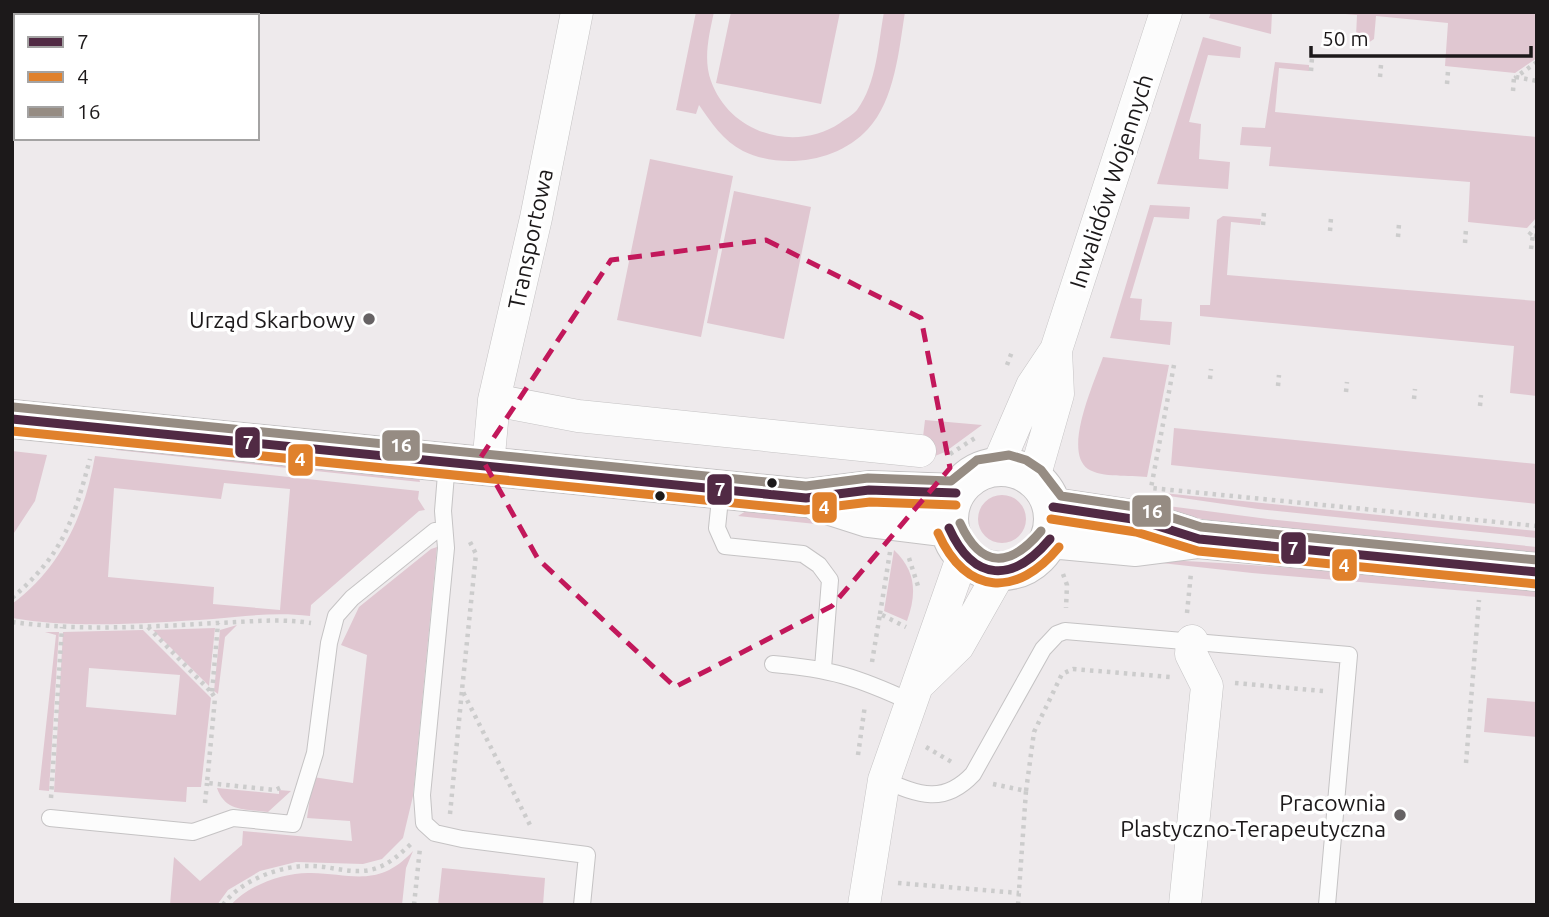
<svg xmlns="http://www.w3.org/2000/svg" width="1549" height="917" viewBox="0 0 1549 917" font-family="Ubuntu,sans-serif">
<rect width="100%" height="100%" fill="#eeeaec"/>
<path fill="#e0c7d1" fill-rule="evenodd" d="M696 12H714C709 35 703 59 711 81 730 134 795 153 840 123 845 119 853 115 857 110 877 83 878 44 884 12H905C899 49 895 100 868 129 838 162 782 170 743 151 723 141 711 122 699 105L696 114 676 110Z
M731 12H840L821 104 716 83Z
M1211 12H1272L1271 34 1209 18Z
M1322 12H1537V58L1515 73 1445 66 1448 23 1376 16 1374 39 1365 45 1360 44 1356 37 1357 15Z
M1203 37 1241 47 1240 58 1208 55 1189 122 1201 124 1199 159 1230 162 1228 189 1157 184Z
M1275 62 1309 65V71L1279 68 1275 112 1537 137V217L1527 228 1468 222 1470 182 1269 166 1271 147 1240 145 1242 127 1265 128Z
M650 159 733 176 701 337 617 320Z
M734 191 811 207 784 339 707 323Z
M1150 205 1190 207 1189 219 1154 217 1130 298 1142 299 1140 320 1172 322 1170 345 1110 338Z
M1223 216 1261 219 1260 225 1231 222 1227 275 1537 301V396L1510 393 1514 346 1200 316V305H1210L1217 220Z
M1103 357 1169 365 1147 477C1130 475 1102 478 1088 469 1062 451 1095 381 1103 357Z
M925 420 982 425 945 452 920 462Z
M1174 428 1537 464V504L1171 465Z
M117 443 419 478 420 482 116 450Z
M12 451 47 455 35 501 12 536Z
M95 456 419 491 418 499 425 510 419 511 311 605 310 616C277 612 246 616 213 619 150 623 75 629 12 618V604C61 568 85 514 95 456ZM224 483 290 489 280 610 213 604 214 587 108 577 114 488 221 499Z
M1163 493 1537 531V538L1258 509 1162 495Z
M978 519a24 24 0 1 1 48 0a24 24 0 1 1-48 0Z
M1122 500 1268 519 1537 547V555L1231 524 1121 505Z
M746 511 793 515 855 528 738 516Z
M437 547 413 796 403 838 382 859 363 864 296 862 260 871 228 890 217 905H170L174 857 200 881 242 845 243 831 352 841 350 821 307 818 313 777 353 783 367 655 341 645 359 607 431 549Z
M894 550C916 571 917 593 907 621L884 611Z
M1116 558C1257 563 1397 576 1537 590V597L1252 573Z
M237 625 225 637 218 694 214 691 220 630Z
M215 628 209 686 153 630Z
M143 630 211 698 201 787H187L186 802 54 792 63 632ZM89 668 180 675 176 715 86 707Z
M45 632H59L49 791 39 790 56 635Z
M1487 698 1537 702V737L1484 732Z
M217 788 279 794V790L291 791 268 812C246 809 225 812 217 788Z
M413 851 406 868 402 905H231C248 885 285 872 311 873 353 874 379 888 413 851Z
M442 868 545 878 543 905H438Z"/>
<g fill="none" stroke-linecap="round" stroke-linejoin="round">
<g stroke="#c5c3c4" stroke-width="18">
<path id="lane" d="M447 462 443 511 446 548 422 795 424 823 435 833 462 839 587 855 582 905
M721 489 717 528 725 546 803 554 819 565 830 580 823 668
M773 664C831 669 857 677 911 702
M884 780C919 795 944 805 973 774L1043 649 1057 634 1065 631 1349 655 1327 905
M50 818 193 832 233 818 293 824 315 753 329 643 336 616 352 598 435 531 444 530"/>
</g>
<g stroke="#c5c3c4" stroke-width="33">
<path id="street" d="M494 400 578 416 920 451
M488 466 494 400 536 218 577 12
M997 467 1032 386 1056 350 1166 12
M1034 478 1058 394 1056 350
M921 682 958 646 1000 572
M864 905 884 780 963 555
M1185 905 1207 686 1191 654 1192 641"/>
</g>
<g stroke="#c5c3c4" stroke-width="40">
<path id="secondary" d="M12 419 806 498 869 490 956 493
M949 519a52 52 0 1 1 104 0a52 52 0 1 1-104 0Z
M818 502 868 518 949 528
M1053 507 1139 520 1187 535
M1050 539 1136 547 1199 539 1537 572"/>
</g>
<path stroke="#ccc" stroke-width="4.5" stroke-dasharray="3.5 5" stroke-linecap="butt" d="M1537 62 1516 77 1537 81
M1311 71 1312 58
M1380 77 1381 65
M1447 84 1448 71
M1513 91 1514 77
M1263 225 1264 212
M1537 226 1529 235 1537 236
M1330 231 1331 218
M1398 237 1399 224
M1465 243 1466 229
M1531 249 1533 235
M1007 365 1013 349
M1174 365 1151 488 1537 526
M1210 379 1211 369
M1278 386 1279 375
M1346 392 1347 382
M1414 399 1415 389
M1480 406 1481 395
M950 454 975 438
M470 542 476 554 462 690 531 827
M909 558 918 586
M1063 574 1067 585 1066 608
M12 598C63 554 73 522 90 459
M1187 613 1191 573
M880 614 890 552
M12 622C79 631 148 627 216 623 249 622 278 618 311 623
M148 627 212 693 218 623
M872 662 880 614 906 627
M1235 683 1323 691
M212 693 215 698 207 783 275 790 282 787
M926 747 955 764
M858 755 865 705
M1466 763 1479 600
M993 784 1026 791 1018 905
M1026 791 1034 732 1062 674 1073 669 1170 677
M51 798 62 627
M205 803 207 783
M450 814 462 690
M898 883 1019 893
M223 905C240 880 282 865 311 866 333 866 355 876 377 868 391 863 401 853 412 843
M414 905 420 848"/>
<use href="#lane" stroke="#fcfcfc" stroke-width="16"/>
<use href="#street" stroke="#fcfcfc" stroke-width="32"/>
<use href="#secondary" stroke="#fcfcfc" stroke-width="38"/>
<g stroke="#fff" stroke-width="14">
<path id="bus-1" d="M12 419 806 498 869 490 956 493
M1053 507 1139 520 1199 539 1537 572
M949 528C974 583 1013 583 1050 539"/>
</g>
<g stroke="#fff" stroke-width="14">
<path id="bus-2" d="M12 431 805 510 870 502 956 505
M1051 519 1136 532 1198 551 1536 584
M938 533C966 596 1017 598 1059 547"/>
</g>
<g stroke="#fff" stroke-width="14">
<path id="bus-3" d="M13 407 806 486 868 478 951 481 977 460 1009 455 1026 460 1041 470 1061 496 1142 508 1201 527 1537 560
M960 523C981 569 1010 568 1041 531"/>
</g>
<use href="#bus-1" stroke="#512a44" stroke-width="9"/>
<use href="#bus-2" stroke="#e0812c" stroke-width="9"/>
<use href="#bus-3" stroke="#968c83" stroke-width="9"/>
</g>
<path fill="none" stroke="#c2185b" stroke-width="5" stroke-dasharray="14 9" stroke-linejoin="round" d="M766 240 921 318 950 468 832 606 675 687 538 559 481 457 611 260Z"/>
<g fill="#666264" stroke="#fff" stroke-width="2.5">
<circle cx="369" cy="319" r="7"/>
<circle cx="1400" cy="815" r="7"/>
</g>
<g fill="#1c191a" stroke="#fff" stroke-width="2.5">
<circle cx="772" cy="483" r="6"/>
<circle cx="660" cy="496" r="6"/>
</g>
<g text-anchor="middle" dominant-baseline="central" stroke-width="7" stroke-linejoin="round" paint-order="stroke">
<g font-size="23" fill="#1c191a" stroke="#fff">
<text transform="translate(1111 181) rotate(-72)">Inwalidów Wojennych</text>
<text transform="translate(530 239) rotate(-78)">Transportowa</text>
</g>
<g font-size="23" fill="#1c191a" stroke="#fff" text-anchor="end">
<text x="355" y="319">Urząd Skarbowy</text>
<text x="1386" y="802">Pracownia<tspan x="1386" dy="26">Plastyczno-Terapeutyczna</tspan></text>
</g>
</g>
<g stroke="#fff" stroke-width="2.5">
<rect x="234" y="426" width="27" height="33" rx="7" fill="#512a44"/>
<rect x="381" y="429" width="40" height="33" rx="7" fill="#968c83"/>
<rect x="287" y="443" width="27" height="34" rx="7" fill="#e0812c"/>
<rect x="706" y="473" width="27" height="33" rx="7" fill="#512a44"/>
<rect x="811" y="491" width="27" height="33" rx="7" fill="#e0812c"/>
<rect x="1131" y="494" width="41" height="34" rx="7" fill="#968c83"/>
<rect x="1280" y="531" width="27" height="34" rx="7" fill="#512a44"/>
<rect x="1331" y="548" width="27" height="34" rx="7" fill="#e0812c"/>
</g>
<g font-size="19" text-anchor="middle" font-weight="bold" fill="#fff">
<text x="248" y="449">7</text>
<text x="401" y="452">16</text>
<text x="300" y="466">4</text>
<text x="720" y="496">7</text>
<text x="824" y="514">4</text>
<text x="1152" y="518">16</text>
<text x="1293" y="555">7</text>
<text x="1344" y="572">4</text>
</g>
<rect width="1549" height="917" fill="none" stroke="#1c191a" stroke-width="28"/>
<rect x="14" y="14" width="245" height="126" fill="#ffffff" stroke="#a4a3a3" stroke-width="2"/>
<rect x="28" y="37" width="35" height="10" fill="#512a44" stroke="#a4a3a3" stroke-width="2"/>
<text x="77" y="49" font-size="21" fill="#1c191a">7</text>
<rect x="28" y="72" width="35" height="10" fill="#e0812c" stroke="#a4a3a3" stroke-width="2"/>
<text x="77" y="84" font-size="21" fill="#1c191a">4</text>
<rect x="28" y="107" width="35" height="10" fill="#968c83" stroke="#a4a3a3" stroke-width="2"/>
<text x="77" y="119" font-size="21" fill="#1c191a">16</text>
<path d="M1311 46v10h220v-10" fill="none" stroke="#1c191a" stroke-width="3.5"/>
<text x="1322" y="46" font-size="21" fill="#1c191a" stroke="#ffffff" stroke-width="5" paint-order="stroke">50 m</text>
</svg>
